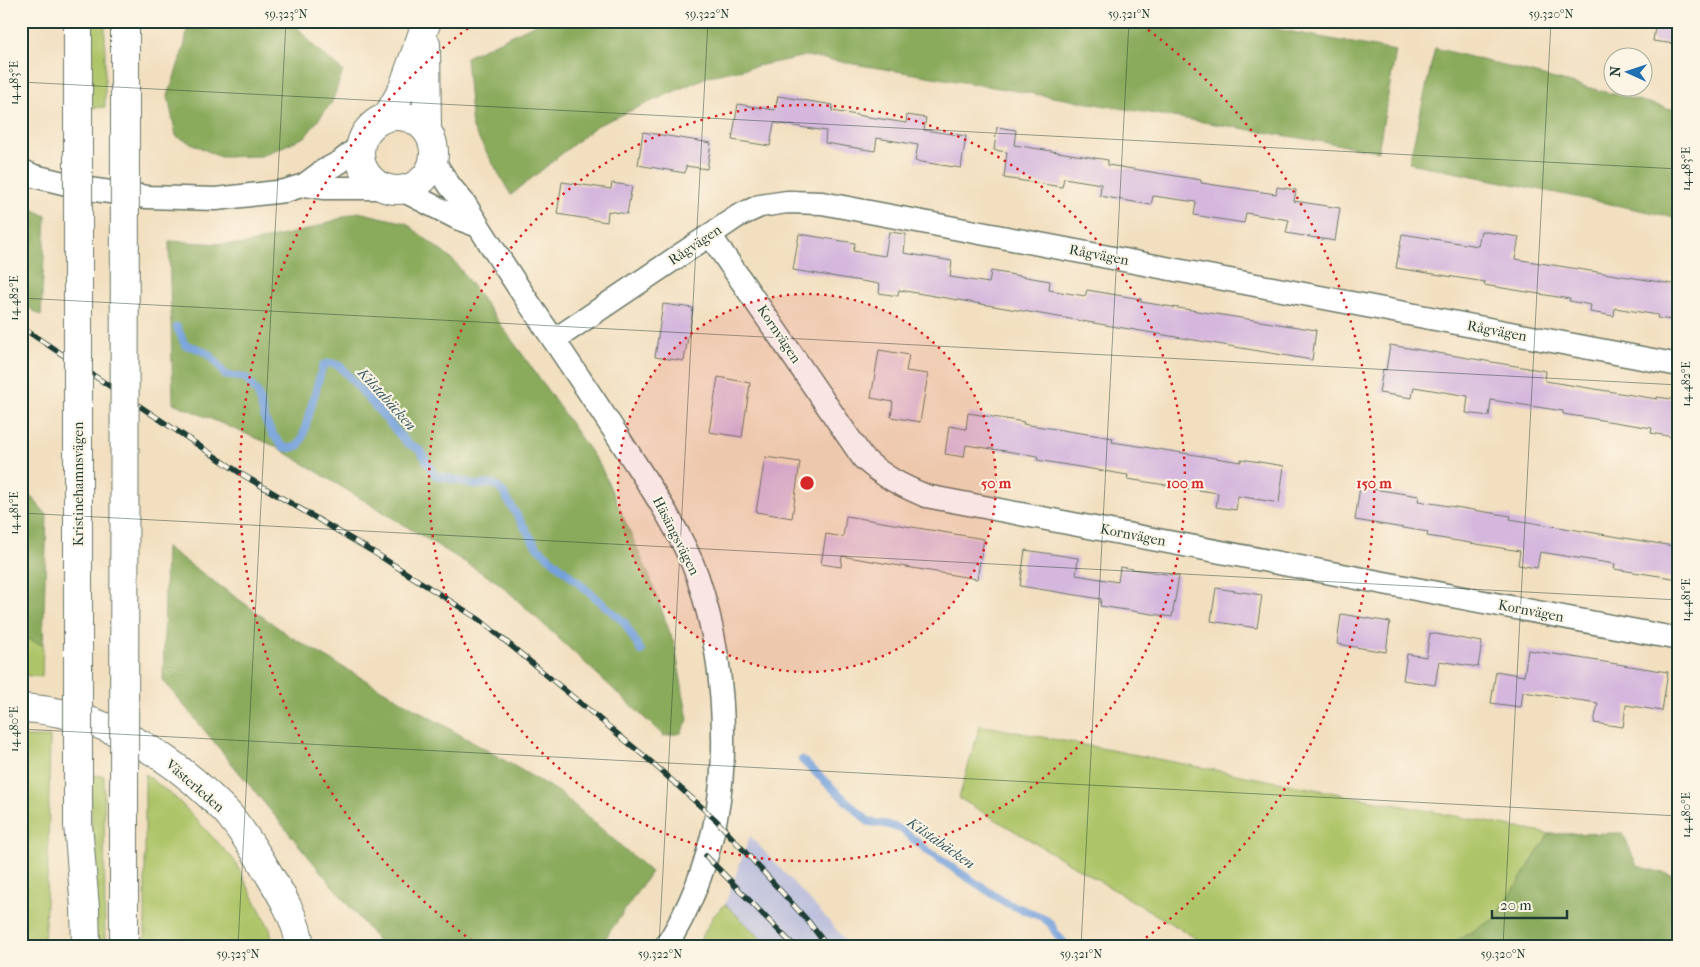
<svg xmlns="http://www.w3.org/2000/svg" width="1700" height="967" viewBox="0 0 1700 967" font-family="'IM FELL French Canon',serif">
<rect width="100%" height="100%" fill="#fcf5e5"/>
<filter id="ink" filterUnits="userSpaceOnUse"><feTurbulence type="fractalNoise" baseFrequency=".02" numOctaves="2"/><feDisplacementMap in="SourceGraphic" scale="10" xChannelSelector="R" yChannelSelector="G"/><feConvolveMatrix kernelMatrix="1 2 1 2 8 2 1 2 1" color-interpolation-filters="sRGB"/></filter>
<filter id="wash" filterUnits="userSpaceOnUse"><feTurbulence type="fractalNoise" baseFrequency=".0096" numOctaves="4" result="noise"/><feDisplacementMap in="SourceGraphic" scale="20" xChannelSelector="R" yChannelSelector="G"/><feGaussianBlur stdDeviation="1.12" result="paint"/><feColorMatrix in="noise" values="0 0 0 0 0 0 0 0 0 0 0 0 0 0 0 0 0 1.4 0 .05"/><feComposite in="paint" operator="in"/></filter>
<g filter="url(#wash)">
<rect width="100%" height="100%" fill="#f2dfc0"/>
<path fill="#c0c2dd" d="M750 836 830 922 850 946H769L725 904Z"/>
<path fill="#adc468" stroke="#66804e" d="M92 21H105V107L91 108Z
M21 636 43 645 42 677 21 675Z
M980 725 1549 834 1496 918 1447 946H1209L959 798Z
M21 737H50L48 859 44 946H21Z
M145 774 178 800 234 860 270 929 273 946H145Z
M91 775 104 776 105 946H92Z
M725 904 769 946H697L714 915Z"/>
<path fill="#8aaa5c" stroke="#547448" d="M188 21H293L310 43 343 71 332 102 305 137 261 156 220 157 176 136 168 96 185 44Z
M542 21H1232L1396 51 1378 151 806 56 709 76 596 126 511 195 472 127 466 57Z
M1435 48 1679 111V218L1409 163Z
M21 203 46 216 41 316 21 302Z
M358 212 406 223 455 262 525 358 601 467 649 575 675 647 688 720 681 733 664 736 499 583 275 446 173 403 169 241 240 245 307 230Z
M21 484 47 515 43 645 21 636Z
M166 547 291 637 559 792 651 872 600 946H382L163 680Z
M1623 833 1637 866 1679 877V946H1447L1496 918 1549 834Z"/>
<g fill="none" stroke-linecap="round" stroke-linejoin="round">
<path stroke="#74a1dc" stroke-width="8" d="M177 327 185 345C208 350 213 356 225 375L246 378 258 394 265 420 273 435 283 447 291 448 298 446 302 439 323 365 331 363 340 366 407 443 420 450 435 475 477 485 494 484 502 491 536 546 624 622 641 651
M802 760 869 822 885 824 901 829 929 852 1006 903 1042 917 1050 923 1057 935 1067 946"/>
</g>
<g id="blocks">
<path fill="#d5b7dd" d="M1656 21H1679L1675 44 1653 41Z
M778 96 833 105 832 111 906 123 907 115 926 118 924 130 966 136 961 168 915 161 918 145 877 138 875 151 825 143 826 131 774 123 770 146 732 140 738 104 775 110Z
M997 127 1016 130 1014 145 1108 160V165L1201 180V183L1276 194 1277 187 1296 190 1294 201 1340 208 1335 241 1286 233 1289 220 1246 213 1244 223 1194 215 1196 202 1153 196 1151 205 1100 196 1101 184 1064 178 1062 187 1004 178 1007 152 994 150Z
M643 132 711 143 707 169 686 166 685 173 638 165Z
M562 182 611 189 612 183 632 186 627 214 608 211 607 222 557 214Z
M1481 231 1519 237 1515 259 1679 285V321L1657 318 1658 315 1615 308 1614 316 1590 312 1591 305 1569 301 1570 299 1484 285 1485 282 1396 268 1402 234 1478 246Z
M889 232 906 234 904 253 952 261 950 277 989 283 991 271 1050 281 1049 290 1085 296 1087 290 1141 299V302L1316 330 1312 360 899 290 898 296 879 293 880 284 793 270 799 234 855 243 853 251 885 256Z
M663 304 693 308 684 361 655 357Z
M1390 345 1546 371 1545 381 1657 399V397L1679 400V438L1651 433 1652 428 1563 414V411L1491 400 1489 416 1466 413 1468 396 1414 387 1412 398 1379 393 1383 369 1386 370Z
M879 350 909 355 906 371 928 374 920 422 891 417 893 402 871 398Z
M718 377 750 383 742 437 709 432Z
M968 413 1024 422 1023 424 1113 438 1112 442 1241 462V459L1284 466 1279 503 1238 496 1236 510 1216 507 1218 493 1127 479 1128 475 1037 460 1038 456 966 445 964 457 945 454 949 426 966 429Z
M765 457 800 462 792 518 756 512Z
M1360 487 1419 496 1418 501 1511 516 1510 519 1679 547V579L1614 569 1615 564 1540 552 1537 568 1518 565 1520 551 1427 536 1428 532 1355 520Z
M846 516 984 539 977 579 842 556 841 567 821 564 826 534 843 537Z
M1025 550 1078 558 1076 575 1118 582 1120 567 1179 576 1172 617 1100 606 1101 599 1020 586Z
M1216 588 1262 595 1257 628 1211 621Z
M1341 614 1390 622 1386 652 1337 644Z
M1430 633 1482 642 1478 667 1439 661 1435 685 1403 680 1407 654 1426 657Z
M1528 650 1668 672 1662 711 1626 705 1623 727 1594 723 1598 703 1523 692 1521 707 1491 703 1496 671 1524 676Z"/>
</g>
</g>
<g filter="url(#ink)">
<use href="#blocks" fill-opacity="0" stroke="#697665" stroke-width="1"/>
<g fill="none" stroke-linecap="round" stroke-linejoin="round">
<g stroke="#697665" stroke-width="25">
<path id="street" d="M434 162 450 186 465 204C516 288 574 367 626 449 651 488 681 532 697 575 716 631 724 691 723 750 722 818 703 888 666 946
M21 170 34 176 88 189 147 197 216 199 285 191 304 185 323 171 340 162 361 145
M304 185 323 188H383
M402 190 459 219 478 226
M710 235 863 458C884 477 900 485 926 496L1679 639
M554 340 738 216 760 206 787 202 822 203 1679 365"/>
</g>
<g stroke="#697665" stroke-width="30">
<path id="secondary" d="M426 44 427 130
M360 153a37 37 0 1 1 74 0a37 37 0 1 1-74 0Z
M387 117 402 90 427 21
M21 708C92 711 161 748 211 797 217 803 224 809 230 816 245 835 258 855 270 876 283 897 297 921 300 946"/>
</g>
<g stroke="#697665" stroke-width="30">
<path id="highway" d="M78 21V109
M125 110V21
M78 824 85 908 86 946
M124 946V824"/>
</g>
<use href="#street" stroke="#fff" stroke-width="22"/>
<use href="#secondary" stroke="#fff" stroke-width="28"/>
<use href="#highway" stroke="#fff" stroke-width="28"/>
<g stroke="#1f3d34" stroke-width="5.5">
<path id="rail" d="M21 327 243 475 375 553 480 620 649 760 716 820 808 921 827 946
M706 856 794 946"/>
</g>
<use href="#rail" stroke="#fcf5e5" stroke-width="4" stroke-dasharray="11" stroke-linecap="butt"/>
<g stroke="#697665" stroke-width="30" stroke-linecap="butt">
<path id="highway-bridge" d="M78 824V109
M124 824 125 110"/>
</g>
<use href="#highway-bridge" stroke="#fff" stroke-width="28"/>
</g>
</g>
<path fill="none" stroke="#1f3d34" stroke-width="1" stroke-opacity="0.45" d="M21 82 1679 169M21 298 1679 385M21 513 1679 600M21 729 1679 816M21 944 52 946M238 946 286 21M659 946 708 21M1081 946 1129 21M1503 946 1551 21"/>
<circle cx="807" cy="483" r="189" fill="#d62828" fill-opacity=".12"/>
<g fill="none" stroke="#d62828" stroke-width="2.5" stroke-dasharray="2.5 5">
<circle cx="807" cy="483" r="189"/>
<circle cx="807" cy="483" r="378"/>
<path d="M478 945A567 567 0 0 1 478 21M1136 21A567 567 0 0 1 1136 945"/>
</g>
<g text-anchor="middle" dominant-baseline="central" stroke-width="4" stroke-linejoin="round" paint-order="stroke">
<g font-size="14" fill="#1f3d34" stroke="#fcf5e5">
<text transform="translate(695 245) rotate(-34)">Rågvägen</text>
<text transform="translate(1099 255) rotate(11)">Rågvägen</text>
<text transform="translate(1497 331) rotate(11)">Rågvägen</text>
<text transform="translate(779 334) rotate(56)">Kornvägen</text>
<text transform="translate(78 484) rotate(-90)">Kristinehamnsvägen</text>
<text transform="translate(1133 535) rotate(11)">Kornvägen</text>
<text transform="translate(676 536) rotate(63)">Häsängsvägen</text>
<text transform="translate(1531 611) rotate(11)">Kornvägen</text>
<text transform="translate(195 786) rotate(41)">Västerleden</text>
</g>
<g font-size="15" font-style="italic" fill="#395b66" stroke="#fcf5e5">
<text transform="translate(387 399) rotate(48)">Kilstabäcken</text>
<text transform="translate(941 843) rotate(35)">Kilstabäcken</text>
</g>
</g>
<circle cx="807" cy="483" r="8" fill="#d62828" stroke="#fcf5e5" stroke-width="2.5"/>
<g font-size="15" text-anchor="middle" font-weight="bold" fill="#d62828" stroke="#fcf5e5" stroke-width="4" stroke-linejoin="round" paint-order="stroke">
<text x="996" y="488">50 m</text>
<text x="1185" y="488">100 m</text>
<text x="1374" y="488">150 m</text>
</g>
<rect width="1700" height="967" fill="none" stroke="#fcf5e5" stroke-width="55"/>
<g transform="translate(1628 72) rotate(273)"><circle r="24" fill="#fcf5e5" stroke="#a4ab9e"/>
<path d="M0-4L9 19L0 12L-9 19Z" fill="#1f6fb2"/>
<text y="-8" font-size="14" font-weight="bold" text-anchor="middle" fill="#1f3d34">N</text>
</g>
<path d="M1492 910v8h75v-8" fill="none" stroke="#1f3d34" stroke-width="2.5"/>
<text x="1500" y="910" font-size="15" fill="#1f3d34" stroke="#fcf5e5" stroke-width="4" paint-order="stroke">20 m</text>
<rect x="28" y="28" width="1644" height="912" fill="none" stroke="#1f3d34" stroke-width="2"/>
<g font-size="12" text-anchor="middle" fill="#1f3d34">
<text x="286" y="18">59.323°N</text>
<text x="707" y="18">59.322°N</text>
<text x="1129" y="18">59.321°N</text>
<text x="1551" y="18">59.320°N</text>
<text transform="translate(14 83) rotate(-90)" y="4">14.483°E</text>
<text transform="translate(1686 169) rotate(-90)" y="4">14.483°E</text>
<text transform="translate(14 298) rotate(-90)" y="4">14.482°E</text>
<text transform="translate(1686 384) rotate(-90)" y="4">14.482°E</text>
<text transform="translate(14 513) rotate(-90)" y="4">14.481°E</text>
<text transform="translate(1686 600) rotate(-90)" y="4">14.481°E</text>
<text transform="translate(14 729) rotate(-90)" y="4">14.480°E</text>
<text transform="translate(1686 815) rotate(-90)" y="4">14.480°E</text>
<text x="238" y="958">59.323°N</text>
<text x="660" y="958">59.322°N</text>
<text x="1081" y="958">59.321°N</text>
<text x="1503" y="958">59.320°N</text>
</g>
</svg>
